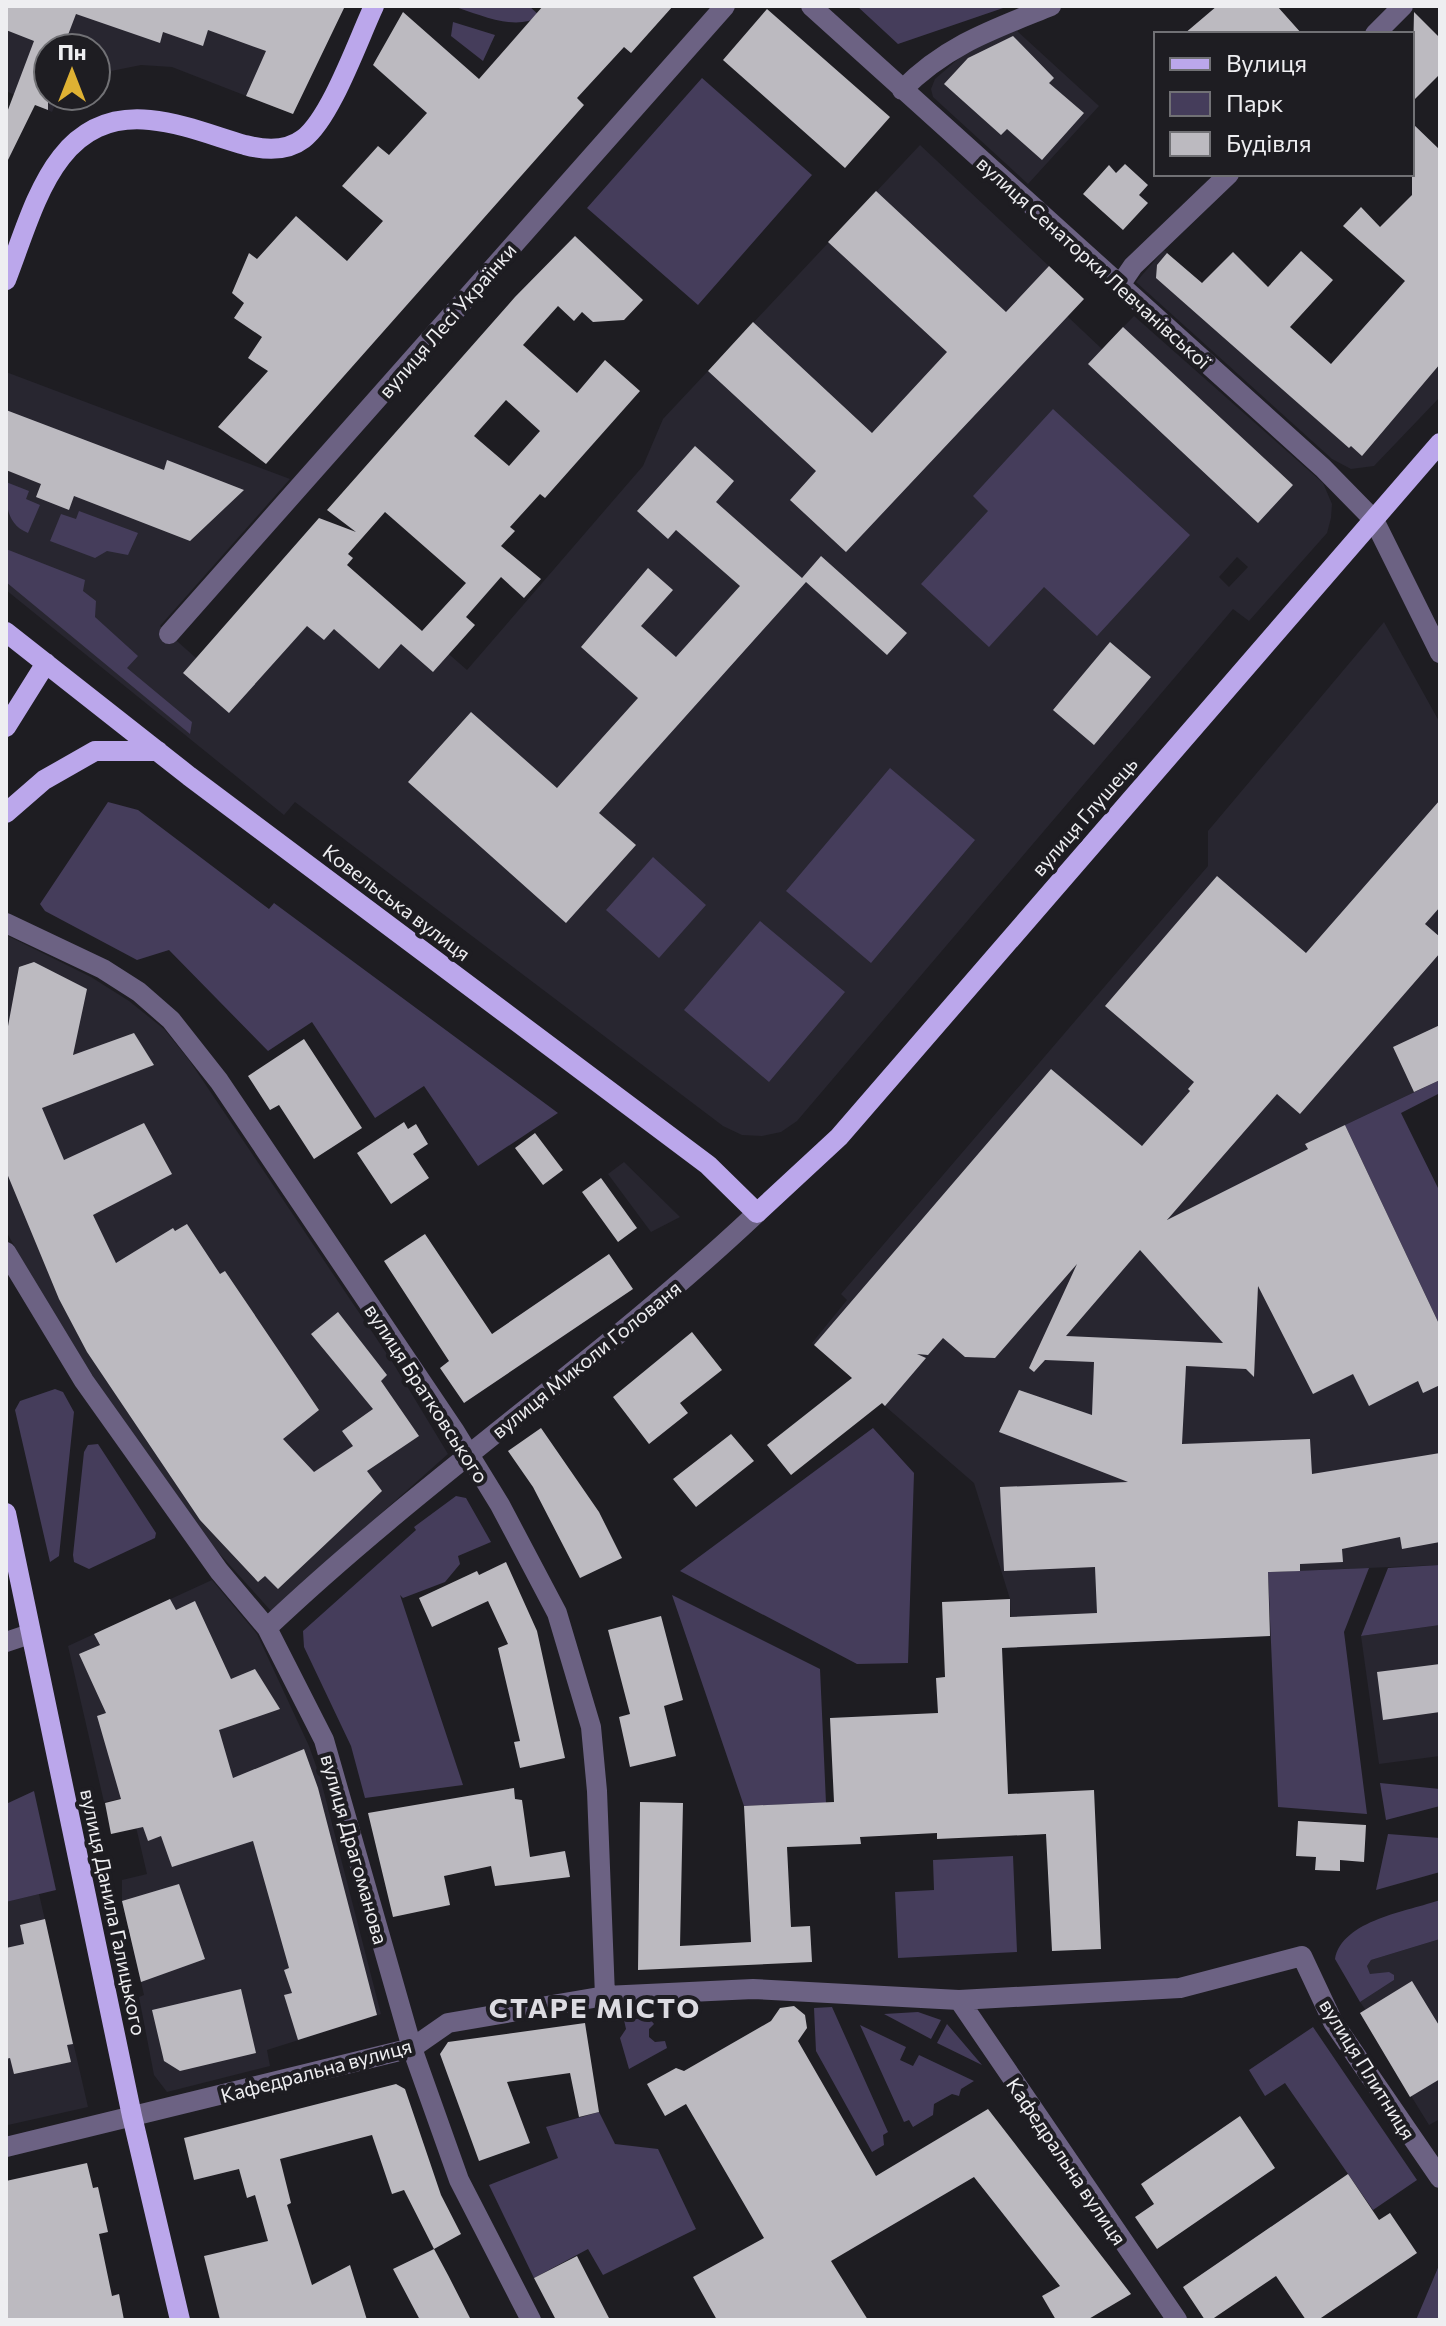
<svg xmlns="http://www.w3.org/2000/svg" width="1446" height="2326" viewBox="0 0 1446 2326" font-family="Commissioner,sans-serif">
<rect width="100%" height="100%" fill="#1e1d22"/>
<path fill="#282630" fill-rule="evenodd" d="M6 6H335L343 9 293 114 172 67 141 65 96 74V48H48V96H59L52 112 6 91Z
M1015 29 1099 106 1028 184 933 97 931 89 935 79 973 46Z
M920 145 1084 299 1067 316 1102 349 1134 316 1323 483 1332 504 1331 518 1327 533 1249 621 1233 609 797 1121 781 1132 762 1136 742 1135 723 1126 295 802 284 815 6 590V372L290 479 160 626 196 658 355 572 467 670 643 466 663 419ZM1237 557 1248 567 1229 587 1219 577Z
M1440 241V397L1374 466 1351 469 1332 459 1136 282 1164 250 1240 317 1307 342 1331 364Z
M1384 622 1440 723V1080L1345 1125 1440 1326V1565L1268 1572 1270 1636 1012 1648 1010 1599 974 1483 812 1343 847 1300 841 1294 1208 866V831Z
M6 935 91 977 129 1001 164 1029 189 1060 393 1363 448 1454 271 1611 217 1551 78 1361 6 1231Z
M624 1162 680 1217 651 1232 608 1174Z
M212 1580 257 1634 309 1746 320 1777 381 2014 267 2050 270 2066 167 2092 154 2075 139 1997 144 1995 122 1901V1880L147 1874 129 1797 104 1802 68 1646Z
M1440 1625V1756L1379 1764 1361 1636Z
M39 1894 88 2107 8 2125 6 1902Z
M1440 1939V2119L1429 2125 1360 2013 1365 2009 1360 2002 1394 1980 1370 1974 1367 1966 1371 1960Z"/>
<path fill="#453d5b" d="M452 6H529L540 16C515 32 479 14 452 6Z
M857 6H1009L898 44Z
M453 22 495 35 483 61 451 36Z
M702 78 812 175 698 305 587 208Z
M1053 409 1190 535 1097 636 1044 587 989 647 921 584 988 511 973 496Z
M6 482 29 491 26 499 40 505 28 533C6 524 6 504 6 482Z
M79 511 138 533 128 555 107 551 95 558 50 541 61 514 76 519Z
M6 549 85 580 83 591 96 601 95 617 138 656 127 668 192 722 190 734 6 582Z
M890 768 975 840 871 963 786 891Z
M108 802 138 810 269 909 274 903 558 1113 478 1166 424 1086 375 1118 312 1022 268 1051 169 950 137 960 45 911 40 904Z
M653 857 706 905 659 958 606 910Z
M760 921 845 992 769 1082 684 1010Z
M1440 1080V1093L1401 1113 1440 1192V1326L1345 1125Z
M55 1389 63 1392 74 1412 59 1556 50 1562 15 1410 20 1401Z
M873 1428 914 1473 908 1663 857 1664 680 1571Z
M98 1444 156 1533 155 1538 89 1569 74 1562 73 1555 84 1452 88 1445Z
M456 1496 466 1498 491 1542 458 1556 460 1564 445 1582 403 1598 400 1595 463 1785 365 1798 351 1746 304 1647 303 1631 416 1530 414 1527Z
M1440 1565V1625L1361 1636 1388 1568Z
M1369 1568 1344 1632 1367 1814 1278 1807 1268 1572Z
M672 1595 820 1669 826 1803 744 1806Z
M1380 1783 1440 1789V1806L1386 1820Z
M34 1791 56 1890 6 1902V1804Z
M1388 1834 1440 1838V1872L1376 1890Z
M1013 1856 1017 1952 898 1958 895 1892 934 1890 933 1860Z
M1440 1900V1939L1371 1960 1367 1966 1370 1974 1389 1972 1394 1975V1980L1360 2002 1335 1959C1342 1920 1409 1911 1440 1900Z
M832 2007 888 2132 883 2135 884 2145 872 2152 816 2051 814 2008Z
M918 2012 941 2020 931 2039 884 2014Z
M649 2018 654 2024 649 2029V2037L655 2042 665 2041 667 2048 629 2069 620 2038 626 2029 624 2020Z
M947 2024 982 2065 937 2043Z
M860 2025 906 2047 900 2060 913 2066 919 2055 974 2081 961 2089 959 2096 952 2094 934 2104 933 2115 913 2127 909 2120 904 2122Z
M1313 2027 1417 2180 1373 2210 1285 2083 1265 2096 1249 2070Z
M599 2112 615 2144 658 2149 696 2229 603 2275 588 2249 534 2278 489 2185 558 2158 546 2127Z
M1440 2263V2320H1416Z"/>
<path fill="#bcbac0" fill-rule="evenodd" d="M6 6H345L293 114 246 96 266 51 208 30 203 46 163 32 160 43 76 14 63 48H48V110L35 105 6 164V115L34 41 6 30Z
M543 6H673L631 53 624 47 577 98 584 105 266 464 218 427 268 371 248 358 262 337 234 318 244 303 232 293 249 253 257 259 296 216 347 261 383 221 342 186 378 146 389 155 427 113 373 65 403 12 479 79Z
M1217 6H1277L1302 34H1184Z
M767 9 890 117 845 168 723 60Z
M1414 12 1440 38V74L1412 102Z
M1013 36 1054 78 1049 83 1084 113 1042 160 1007 129 1001 135 944 84 968 58Z
M1412 123 1440 150V364L1362 456 1351 446 1349 448 1156 278 1157 265 1167 253 1202 283 1233 252 1268 287 1301 251 1333 280 1290 327 1331 364 1405 281 1343 226 1361 207 1380 227 1412 195Z
M1125 164 1148 185 1139 195 1148 203 1123 230 1083 194 1109 165 1116 173Z
M876 191 1006 312 1049 266 1084 299 846 552 790 500 816 471 708 371 753 322 872 433 947 352 828 242Z
M575 236 643 300 624 320 593 322 582 312 574 321 558 306 523 345 577 393 605 360 640 391 545 498 540 494 510 527 515 531 501 546 541 579 524 598 501 577 466 617 475 625 433 672 401 644 379 669 334 629 324 640 307 626 229 713 183 673 319 518 356 532 327 510 515 297ZM506 400 540 431 509 466 474 436ZM385 512 466 583 422 631 347 565 353 558 348 554Z
M1123 327 1293 485 1258 523 1088 364Z
M6 410 164 470 167 460 244 490 190 541 74 496 69 510 36 497 41 484 6 470Z
M695 446 734 481 716 502 802 578 821 556 907 633 887 655 806 582 599 813 636 845 566 923 408 782 471 712 557 788 638 698 581 647 648 568 673 590 641 626 676 657 740 586 676 530 668 539 637 511Z
M1110 642 1151 677 1094 745 1053 710Z
M1440 800V907L1425 924 1440 937V953L1300 1114 1277 1094 1167 1220 1308 1149 1305 1144 1345 1125 1440 1326V1385L1423 1393 1418 1381 1369 1406 1353 1374 1313 1394 1258 1286 1254 1377 1246 1369 1186 1366 1182 1444 1310 1439 1312 1474 1440 1453V1542L1402 1549 1400 1537 1342 1549 1343 1562 1300 1564V1571L1268 1572 1270 1636 1002 1648 1008 1794 1094 1790 1101 1949 1052 1951 1046 1834 937 1839V1833L860 1837 861 1844 787 1847 791 1927 810 1926 812 1962 638 1970 640 1802 683 1803 680 1946 751 1942 744 1806 834 1802 830 1718 938 1713 936 1678 945 1677 942 1602 1010 1599V1617L1097 1613 1095 1567 1004 1571 1000 1487 1128 1482 999 1432 1019 1390 1092 1415 1094 1362 1045 1360 1034 1372 1029 1368 1077 1264 995 1358 965 1357 943 1338 928 1355 917 1354 926 1358 885 1406 882 1403 791 1475 767 1445 852 1378 814 1345 1051 1069 1142 1146 1190 1091 1188 1089 1194 1082 1105 1006 1217 876 1306 953ZM1140 1250 1223 1343 1066 1336Z
M34 962 87 989 73 1055 134 1033 154 1065 42 1108 64 1160 144 1123 172 1174 93 1215 116 1263 173 1228 175 1231 187 1224 220 1274 225 1271 319 1410 283 1439 314 1472 353 1446 342 1431 373 1409 311 1334 338 1312 387 1375 381 1381 419 1436 367 1471 382 1491 278 1589 265 1576 258 1582 200 1520 87 1352 59 1299 6 1171V1037L19 967Z
M1440 1025V1080L1414 1092 1393 1047Z
M304 1039 362 1128 314 1159 279 1105 270 1110 248 1076Z
M404 1122 408 1129 416 1124 428 1144 413 1154 429 1178 391 1204 357 1153Z
M535 1133 563 1170 543 1185 515 1148Z
M601 1178 637 1228 618 1242 582 1192Z
M425 1234 492 1334 609 1254 633 1289 464 1403 440 1368 449 1361 384 1261Z
M692 1332 722 1370 680 1403 688 1413 649 1444 613 1397Z
M541 1428 599 1512 622 1558 580 1578 533 1487 508 1451Z
M731 1434 754 1461 696 1507 673 1479Z
M506 1562 537 1631 565 1758 520 1768 514 1742 520 1741 498 1648 508 1644 488 1601 432 1627 419 1598 477 1571 479 1575Z
M170 1599 176 1610 195 1601 231 1679 255 1669 280 1709 219 1730 233 1778 304 1749 318 1788 377 2015 298 2040 284 1995 292 1993 284 1970 289 1968 253 1841 172 1867 161 1836 148 1841 143 1827 111 1834 105 1803 121 1799 97 1716 106 1713 79 1654 100 1645 94 1634Z
M661 1616 683 1700 664 1706 676 1756 630 1767 619 1717 630 1714 608 1630Z
M1440 1664V1712L1383 1720 1377 1672Z
M514 1788 515 1799 522 1800 530 1857 565 1851 570 1877 495 1886 491 1866 444 1876 450 1905 393 1917 368 1813Z
M1298 1821 1366 1825 1364 1862 1340 1860V1871L1315 1870 1316 1857 1296 1856Z
M179 1884 205 1959 141 1982 122 1901Z
M45 1919 73 2044 67 2045 71 2062 14 2074 10 2058 6 2059V1948L24 1944 20 1925Z
M1412 1981 1440 2027V2079L1410 2097 1360 2013Z
M241 1989 256 2053 180 2071 164 2061 152 2010Z
M794 2006 805 2015 807 2028 798 2041 876 2176 988 2109 1131 2294 1087 2320H1056L1042 2296 1060 2286 974 2177 831 2261 868 2320H717L693 2277 764 2238 686 2104 665 2116 647 2084 676 2068 684 2071 771 2021 780 2008Z
M585 2023 599 2112 579 2117 570 2073 507 2082 530 2143 479 2161 440 2054 448 2042Z
M396 2084 405 2089 441 2195 461 2234 434 2249 404 2190 392 2194 372 2135 280 2159 291 2203 287 2205 312 2285 350 2265 367 2320H220L204 2256 268 2241 255 2195 247 2198 239 2169 194 2180 184 2138Z
M1240 2116 1275 2168 1157 2249 1135 2217 1154 2204 1141 2184Z
M87 2163 93 2188 98 2187 108 2232 99 2234 112 2296 119 2294 124 2320H6V2181Z
M1348 2174 1379 2220 1390 2213 1417 2253 1318 2320H1306L1276 2276 1211 2320H1205L1183 2287Z
M434 2249 448 2275 471 2320H420L393 2269Z
M577 2256 610 2320H556L534 2278Z"/>
<g fill="none" stroke-linecap="round" stroke-linejoin="round">
<path stroke="#6c6283" stroke-width="20" d="M811 6 1323 468 1374 520 1440 653
M1375 34 1403 6
M902 90C946 45 994 29 1051 6
M1120 285 1133 266 1229 174
M169 634 725 6
M6 923 103 969 139 992 171 1020 219 1081 454 1430 500 1505 557 1613 591 1727 597 1791 605 1996
M6 1252 84 1381 219 1571 267 1628 324 1740 412 2048 459 2180 531 2320
M267 1628C423 1480 601 1360 757 1213
M6 1642 30 1634
M959 2000 1180 1988 1302 1956 1333 2022 1440 2178
M6 2147 412 2048 448 2023 605 1996 753 1989 959 2000 1177 2320"/>
<path stroke="#bba7eb" stroke-width="20" d="M6 280C34 209 54 110 150 120 182 123 214 136 245 145 264 150 286 152 303 139 331 118 358 40 374 6
M6 632 189 776 708 1165 757 1213 839 1137 1440 443
M6 727 46 663
M6 813 44 780 95 751H158
M6 1513 132 2116 180 2320"/>
</g>
<g text-anchor="middle" dominant-baseline="central" stroke-width="8" stroke-linejoin="round" paint-order="stroke">
<g font-size="20" fill="#eeeef1" stroke="#1e1d22">
<text transform="translate(1094 262) rotate(42)">вулиця Сенаторки Левчанівської</text>
<text transform="translate(447 320) rotate(-49)">вулиця Лесі Українки</text>
<text transform="translate(1084 816) rotate(-49)">вулиця Глушець</text>
<text transform="translate(397 902) rotate(37)">Ковельська вулиця</text>
<text transform="translate(586 1359) rotate(-39)">вулиця Миколи Голованя</text>
<text transform="translate(427 1393) rotate(57)">вулиця Братковського</text>
<text transform="translate(355 1849) rotate(74)">вулиця Драгоманова</text>
<text transform="translate(114 1912) rotate(78)">вулиця Данила Галицького</text>
<text transform="translate(1368 2069) rotate(58)">вулиця Плитниця</text>
<text transform="translate(316 2070) rotate(-15)">Кафедральна вулиця</text>
<text transform="translate(1067 2161) rotate(56)">Кафедральна вулиця</text>
</g>
<g font-size="28" font-weight="bold" letter-spacing="2" fill="#dcdbe1" stroke="#1e1d22">
<text x="595" y="2007">СТАРЕ МІСТО</text>
</g>
</g>
<rect width="1446" height="2326" fill="none" stroke="#eeeef1" stroke-width="16"/>
<rect x="1154" y="32" width="260" height="144" fill="#1e1d22" stroke="#717175" stroke-width="2"/>
<rect x="1170" y="58" width="40" height="12" fill="#bba7eb" stroke="#717175" stroke-width="2"/>
<text x="1226" y="72" font-size="24" fill="#eeeef1">Вулиця</text>
<rect x="1170" y="92" width="40" height="24" fill="#453d5b" stroke="#717175" stroke-width="2"/>
<text x="1226" y="112" font-size="24" fill="#eeeef1">Парк</text>
<rect x="1170" y="132" width="40" height="24" fill="#bcbac0" stroke="#717175" stroke-width="2"/>
<text x="1226" y="152" font-size="24" fill="#eeeef1">Будівля</text>
<g transform="translate(72 72)"><circle r="38" fill="#1e1d22" stroke="#717175" stroke-width="2"/>
<path d="M0-6L14 30L0 20L-14 30Z" fill="#deb133"/>
<text y="-12" font-size="22" font-weight="bold" text-anchor="middle" fill="#eeeef1">Пн</text>
</g>
</svg>
